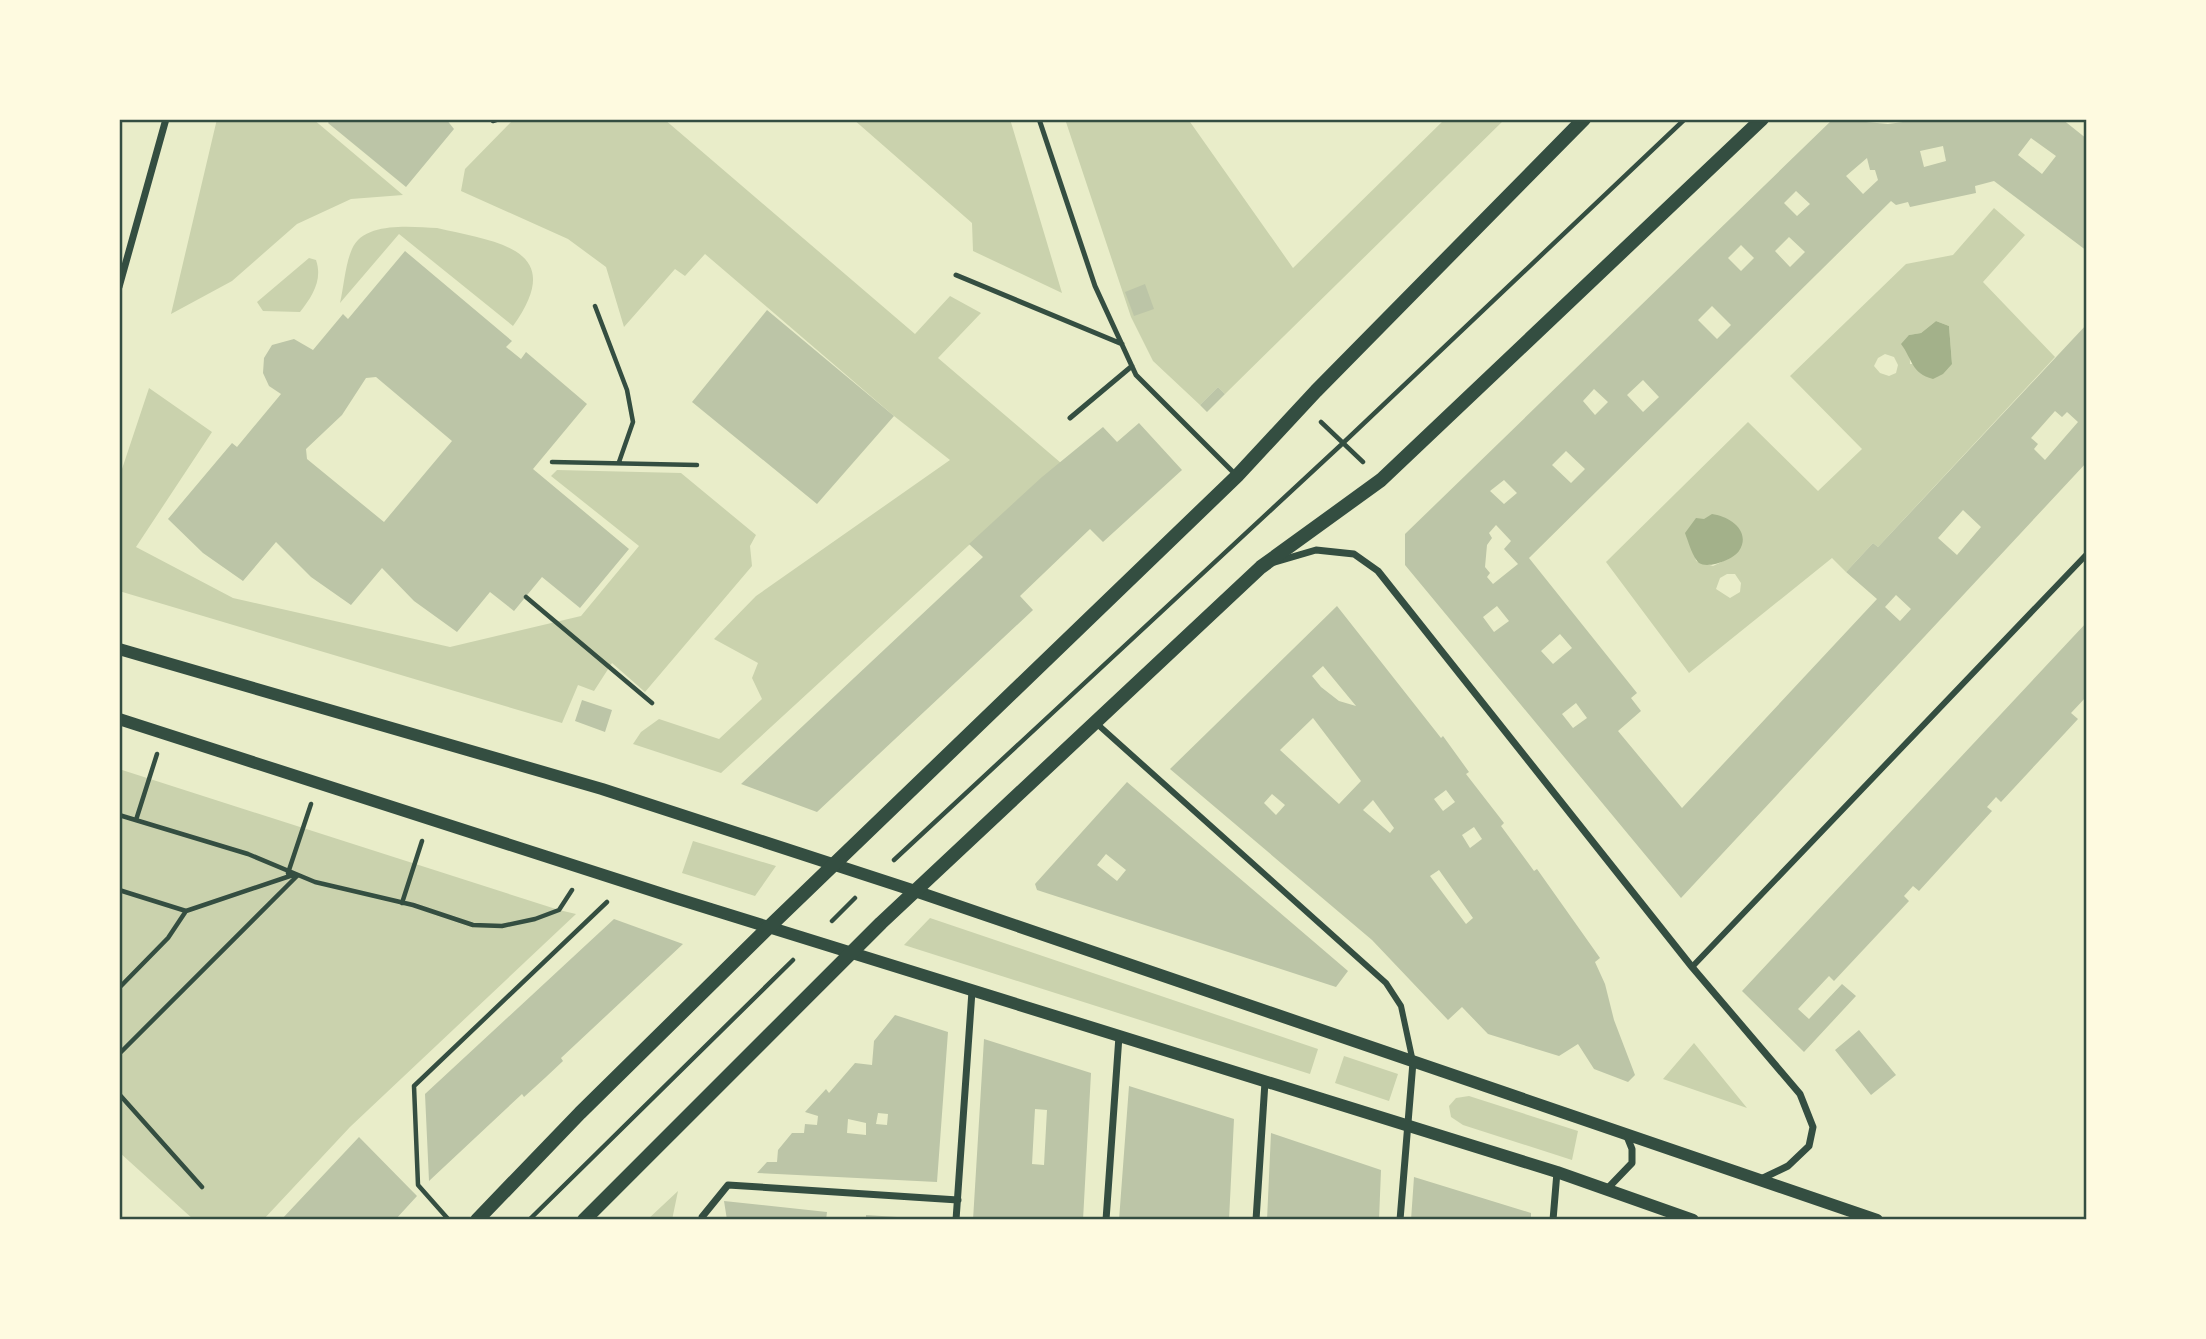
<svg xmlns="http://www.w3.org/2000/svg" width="2206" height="1339" viewBox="0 0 2206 1339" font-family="Jost,sans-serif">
<rect width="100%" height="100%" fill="#e9edc9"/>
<path fill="#cad2ad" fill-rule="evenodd" d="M217 119H313L403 195 351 199 297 224 232 281 171 314Z
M508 119H664L915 334 950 296 981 313 938 358 1061 463 1042 478 721 773 633 744 641 732 659 719 719 739 762 699 752 678 758 663 714 639 756 596 950 460 894 416 705 254 685 276 675 269 624 327 606 267 568 239 461 191 465 169 511 122Z
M853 119H1010L1062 293 973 251 972 223Z
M1065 119H1188L1293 268 1445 119H1505L1225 394 1218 387 1200 405 1153 361 1131 317Z
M1994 208 2025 235 1983 282 2055 357 1878 547 1873 543 1846 572 1832 558 1689 673 1606 562 1748 422 1818 491 1862 449 1790 376 1906 264 1953 255ZM1936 321 1949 326 1952 364H1910L1909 335 1921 333ZM1885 354 1894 357 1898 365 1896 373 1889 376 1880 373 1874 366 1878 358ZM1695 553 1730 558 1713 566 1696 561ZM1727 574H1735L1741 583 1740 592 1730 598 1716 589 1720 578Z
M437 228C496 242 569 248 513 326L399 234 340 303C344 286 345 265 352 249 364 221 412 227 437 228Z
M309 258 316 260C323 280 312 297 300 312L263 311 257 302Z
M149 388 212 432 136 547 233 598 450 647 581 616 639 546 551 476 557 470 681 473 756 535 750 546 752 566 645 692 612 663 594 691 578 685 562 723 119 591V478Z
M119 769 559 910 576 914 350 1127 263 1220H194L119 1152Z
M693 841 776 866 755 896 682 873Z
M930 918 1318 1049 1310 1074 904 945Z
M1694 1043 1747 1108 1663 1079Z
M1344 1056 1398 1074 1389 1101 1335 1083Z
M1469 1096 1578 1131 1572 1160 1463 1125 1451 1117 1449 1106 1456 1098Z
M678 1191 672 1220H647Z"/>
<path fill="#a3b18a" d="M1936 321 1949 326 1952 364 1943 374 1933 379C1911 373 1913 360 1901 344L1909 335 1921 333Z
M1712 514C1729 516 1752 531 1739 551 1733 560 1708 569 1699 563 1693 558 1688 541 1685 533L1696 518 1704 519Z"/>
<path fill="#bcc5a7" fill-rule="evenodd" d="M331 119H446L454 129 406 187 328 123Z
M1833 119 1888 124 1925 119H2062L2087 139V251L1994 181 1975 186 1976 193 1910 207 1908 202 1896 205 1891 201 1529 558 1637 693 1631 698 1641 711 1618 731 1682 808 1877 599 1846 572 1873 543 1878 547 2087 324V462L1681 898 1405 565V534ZM2031 138 2056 156 2042 174 2018 155ZM1943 146 1946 161 1924 167 1920 151ZM1867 158 1870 170H1875L1878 180 1863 194 1846 176ZM1796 191 1810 204 1797 216 1784 203ZM1789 237 1805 252 1790 267 1775 251ZM1741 245 1754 258 1741 271 1728 258ZM1712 306 1731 325 1717 339 1698 320ZM1643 380 1659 397 1643 412 1627 395ZM1594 389 1608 402 1595 415 1583 401ZM2055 411 2062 417 2067 412 2078 422 2045 460 2034 449 2038 444 2031 438ZM1566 451 1585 469 1571 483 1552 465ZM1504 480 1517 493 1504 504 1490 491ZM1963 510 1981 527 1957 555 1938 538ZM1496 525 1511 541 1504 549 1518 564 1493 584 1487 577 1490 573 1485 567 1487 545 1492 538 1489 533ZM1896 595 1911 609 1900 621 1885 607ZM1497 606 1509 621 1494 632 1483 617ZM1560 634 1572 648 1553 664 1541 651ZM1576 703 1587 718 1573 728 1562 714Z
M405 251 512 341 506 347 521 359 526 352 587 404 533 469 629 549 580 608 542 577 514 611 490 592 457 632 414 601 382 568 351 605 311 577 276 542 243 581 203 553 168 519 232 443 237 447 281 394 269 386 263 373 264 358 272 345 294 339 313 350 343 314 348 319ZM376 377 452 441 384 522 307 459 306 449 342 415 366 378Z
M1145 284 1154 309 1134 316 1125 292Z
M767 310 894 416 817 504 692 402Z
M1218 387 1225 394 1207 412 1200 405Z
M1139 423 1182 470 1103 542 1090 529 1020 596 1033 610 817 812 741 784 983 557 969 544 1042 477 1103 427 1117 442Z
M1337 606 1441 738 1443 736 1469 772 1466 774 1504 823 1501 826 1534 871 1537 869 1600 958 1595 962 1605 984 1614 1020 1635 1075 1628 1082 1594 1069 1578 1044 1559 1056 1488 1034 1462 1007 1448 1020 1372 940 1170 769ZM1323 666 1356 706 1339 701 1321 687 1312 676ZM1313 718 1361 781 1339 804 1280 750ZM1446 790 1455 802 1443 811 1434 799ZM1272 794 1285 805 1276 815 1264 803ZM1373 800 1394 828 1390 833 1363 810ZM1474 827 1482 839 1470 848 1462 835ZM1439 870 1473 918 1466 924 1430 876Z
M2087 622V696L2071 713 2078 719 2001 802 1996 797 1987 807 1992 811 1919 891 1913 886 1904 896 1909 901 1834 981 1829 976 1798 1009 1809 1019 1842 984 1856 996 1804 1052 1742 991Z
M582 700 612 710 605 732 575 721Z
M1127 782 1348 971 1336 987 1037 890 1035 884ZM1106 854 1126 870 1117 881 1097 865Z
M614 919 683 944 561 1058 563 1061 546 1077 524 1097 522 1094 429 1181 425 1094Z
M895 1015 948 1032 937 1182 757 1173 767 1162H777L778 1150 792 1133H804L805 1124 817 1125 818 1116 805 1112 826 1089 829 1093 855 1063 872 1065 874 1041ZM878 1113 888 1114 887 1125 876 1124ZM848 1119 866 1123V1135L847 1133Z
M1859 1030 1896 1075 1871 1095 1835 1050Z
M984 1039 1091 1073 1083 1220H973ZM1035 1109 1047 1110 1044 1165 1032 1164Z
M1129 1086 1234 1119 1229 1220H1119Z
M1271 1133 1381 1170 1379 1220H1267Z
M359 1137 417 1196 395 1220H281Z
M1414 1177 1531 1213V1220H1411Z
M724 1201 827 1212 826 1220H727Z
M866 1215 913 1218 912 1220H866Z"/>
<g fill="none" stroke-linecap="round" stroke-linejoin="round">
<path stroke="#344e41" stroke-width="4.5" d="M493 121 499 119
M595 306 627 390 633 422 619 462
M1321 422 1363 462
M552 462 697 465
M526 597 652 703
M119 815 248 854 315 882 413 905 473 925 502 926 535 919 559 910 572 890
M136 820 157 754
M894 860 1342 444 1685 119
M288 873 311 804
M119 890 186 911 293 875
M402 903 422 841
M832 921 855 898
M119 988 168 938 186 911
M119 1054 297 876
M119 1094 202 1187
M449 1220 418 1185 414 1086 607 902
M529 1220 793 960"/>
<path stroke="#344e41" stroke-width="5" d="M1039 119 1095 286 1136 375 1237 476
M956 275 1122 344
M1070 418 1132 366"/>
<path stroke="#344e41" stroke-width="6" d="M1096 723 1386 983 1401 1006 1413 1062
M1692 967 2087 554"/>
<path stroke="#344e41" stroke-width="7" d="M119 287 166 119
M1275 562 1316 550 1354 554 1378 571 1692 967 1800 1094 1813 1127 1809 1146 1788 1166 1761 1179
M1607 1189 1632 1163V1149L1626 1134
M702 1220V1217L728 1185 958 1200
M956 1220 972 991
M1106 1220 1119 1036
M1256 1220 1265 1082
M1400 1220 1413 1062
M1553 1220 1557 1172"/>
<path stroke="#344e41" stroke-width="12" d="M119 649 602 789 915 891 1877 1220
M119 719 675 898 1557 1172 1693 1220"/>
<path stroke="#344e41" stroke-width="14" d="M477 1220 580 1113 770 926 1237 476 1316 391 1584 119
M584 1220 881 923 1261 567 1381 480 1762 119"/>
</g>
<rect width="2206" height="1339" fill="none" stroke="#fefae0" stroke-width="242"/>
<rect x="121" y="121" width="1964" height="1097" fill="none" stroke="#344e41" stroke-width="2.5"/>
</svg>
